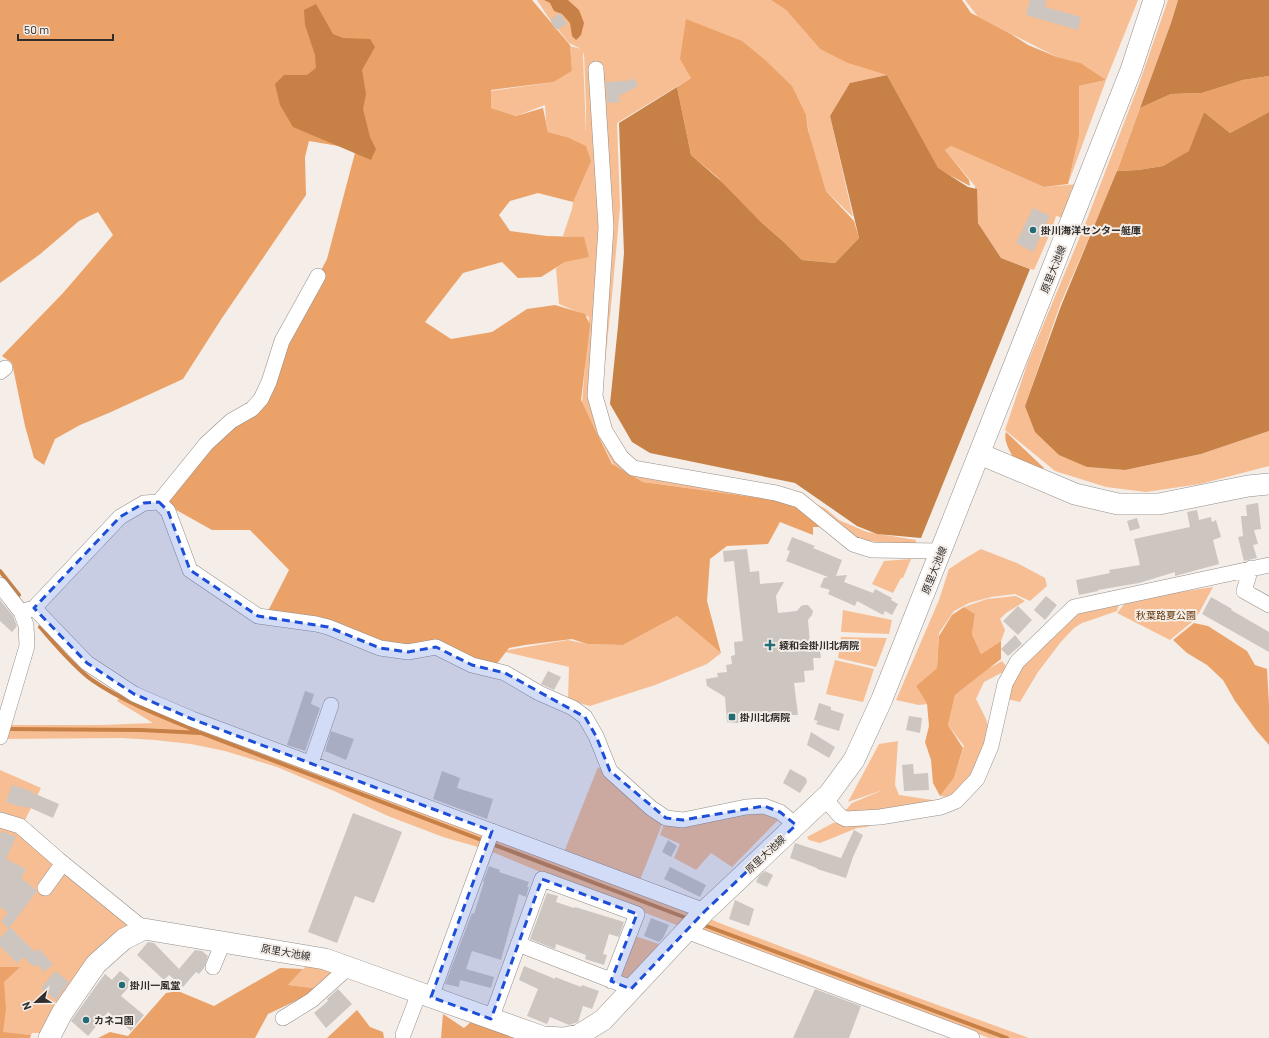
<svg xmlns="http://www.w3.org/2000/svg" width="1269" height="1038" viewBox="0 0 1269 1038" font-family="Barlow,'Noto Sans JP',sans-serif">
<rect width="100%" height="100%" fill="#f4ede8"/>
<path fill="#f7be93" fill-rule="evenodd" d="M537 0H771L786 10 820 49 887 75 851 83 830 116 853 217 826 191 809 134 806 115 691 78 617 123 620 207 612 296 603 381V413L630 460 796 494 826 509 839 520 867 532 916 540V546L859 540 790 502 643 482 614 466 582 403 589 317 559 304 556 268 565 262 583 238 563 236 572 209 573 202 567 137 548 132 546 120 545 105 516 116 491 108V91L554 82 572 71 570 46 581 49 569 43 548 17ZM584 52 586 108V133L583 55Z
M965 0H1138L1106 80 1068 184 1079 136V86L1106 80 1081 63 1057 57 978 17Z
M1168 0H1178L1171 23 1111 187 1060 305 1025 406 1087 467 1125 470 1201 454 1269 431V466L1200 484 1146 492 1106 487 1055 471 1005 430 1029 359 1084 227 1139 84Z
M951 146 1044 187 1078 184 1071 190 1064 218 1056 216 1052 229 1034 270 1001 258 978 223 975 186 945 150Z
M981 549 1019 564 1045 578 1047 586 1030 601 1015 594 991 597 969 603 954 611 939 633 937 668 916 686 927 704 919 705 896 700 939 600 949 569 964 559Z
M911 559 903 578H901L893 593 872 584 884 561Z
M1213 587 1199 613 1192 622 1170 640 1117 613 1128 600Z
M1016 596 1025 601 1006 613 1000 619 1005 630 1001 641 981 654 972 634 975 614 964 607 987 599Z
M1120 601 1117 611 1094 619 1082 623 1074 628 1060 643 1038 672 1020 702 1004 698 1007 684 1075 610Z
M843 610 892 620 889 634 841 632Z
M677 616 721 653 707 664 655 685 590 706 568 700 569 667 502 651 568 640 587 644 623 645Z
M841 637 887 638 876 667 838 658Z
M835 660 874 669 863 702 826 694Z
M1002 661 1006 666 1003 672 984 682 976 699 986 719 989 729 982 756 970 780 949 797 940 796 954 778 964 746 948 725 955 695 988 669Z
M126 689 740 931 877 983 1029 1038H989L971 1031 674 924 543 873 485 849 443 837 388 816 334 791 277 767 225 751 191 744 155 740 122 738 0 739V725H102L153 723 117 701Z
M898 741 895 785 899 795 939 801 852 815 845 811 852 803 883 790 848 802 879 744Z
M598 767 663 822 640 880 564 852Z
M0 770 41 788 24 822 0 817Z
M764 811 779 819 732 867 711 853 696 870 674 858 680 844 660 835 665 822Z
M876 821 867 827 857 828 820 843 809 840 807 837 833 823 845 822Z
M0 823 19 826 142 930 71 989 52 1033H32L31 1035 3 1033 0 968Z
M629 934 662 945 626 986 611 981Z
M308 964 336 972 321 989 288 985Z"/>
<path fill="#eba268" d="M0 0H532L570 45 572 71 554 82 491 90V108L516 116 543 108 548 132 567 137 586 146 591 161 573 202 538 193 510 201 499 215 510 231 547 236 584 237 589 257 565 262 541 277 518 278 502 262 463 273 425 322 451 339 492 332 527 309 555 305 585 314 590 325 581 400 612 464 643 482 790 502 823 527H813V535L780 522 768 544 727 546 710 559 707 601 721 653 677 616 623 645 587 644 572 639 525 645 509 648 492 670 433 648 408 652 265 617 289 570 250 530H212L162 502 177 483 248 411 327 259 356 149 309 141 305 157 306 195 222 318 183 379 111 412 80 425 55 439 44 465 34 458 25 426 12 363 2 356 63 293 113 235 98 212 79 221 39 255 0 283Z
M771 0H962L971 13 1011 34 1028 45 1057 57 1081 63 1106 80 1079 86V136L1068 184 1044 187 951 146 945 150 969 180 970 186 938 169 887 75 848 63 820 49 786 10Z
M686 19 742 41 764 59 792 86 806 115 808 130 826 191 854 221 859 238 835 263 802 260 785 243 762 223 716 176 691 155 677 87 691 78 680 59Z
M1269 76V112L1230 133 1204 112 1190 151 1163 166 1138 170 1117 171 1140 108 1171 94 1202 93 1243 80Z
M1006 432 1044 468 1042 470 1014 459C1010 451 1003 441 1006 432Z
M964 607 975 614 972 634 981 654 1001 641V659L955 695 948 725 963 748 954 778 940 796 933 783 931 760 925 742 929 726 927 704 916 686 937 668 939 636 952 615Z
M1194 623 1208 626 1247 651 1255 665 1267 669 1269 705V745L1256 730 1235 701 1223 680 1207 665 1187 653 1173 640Z
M0 967H20L4 982 6 1009 3 1032 31 1035 30 1038H0Z
M280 968 303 969 288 985 321 989 268 1014 255 1038H98L110 1032 128 1036 166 993 178 991 214 1006Z
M357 1010 370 1027 383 1032 384 1038H327Z
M443 1014 464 1028 472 1021 516 1038H441Z"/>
<path fill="#c78046" d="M544 0H568L579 10 584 23 581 35 576 40 572 36 570 23 562 14 554 11 550 3Z
M1178 0H1269V76L1243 80 1202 93 1171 94 1140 108 1171 23Z
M316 4 333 34 343 38 370 39 375 47 362 70 366 94 363 109 370 137 376 149 371 160 293 127 280 105 275 84 284 75H307L316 68 315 55 305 25 304 10Z
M887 75 938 168 968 187 977 189 978 223 1001 258 1030 269 921 538 877 534 857 526 795 483 650 453 632 442 610 404 618 326 624 253 619 123 677 87 691 155 722 182 762 223 785 243 802 260 835 263 859 238 830 116 850 83Z
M1204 112 1230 133 1269 112V431L1201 454 1125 470 1087 467 1059 455 1035 432 1025 406 1061 306 1117 171 1138 170 1163 166 1189 151Z"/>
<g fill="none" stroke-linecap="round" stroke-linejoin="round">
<path stroke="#c78046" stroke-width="4" d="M0 571 19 595
M40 627C55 644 74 667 92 680 124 702 161 716 197 731
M6 729 141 730 201 733 689 919
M701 924 1007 1038"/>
</g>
<path fill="#ccc5c0" d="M1030 0H1046L1045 7 1081 17 1078 30 1026 15Z
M560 13 567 24 556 30 550 20Z
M634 78 638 86 619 96 620 102 607 103 606 82 627 81Z
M1033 208 1050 216 1033 252 1016 243Z
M1258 503 1261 529 1254 530 1258 544 1253 545 1257 558 1244 561 1238 537 1243 536 1241 516H1247L1246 505Z
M1197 510 1199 520 1211 517 1212 522 1216 520 1221 537 1213 540 1219 564 1175 576V572L1139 583 1098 590V591L1079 595 1076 580 1110 573 1109 570 1140 565 1134 539 1190 527 1187 512Z
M1137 518 1140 528 1130 531 1127 521Z
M792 537 815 546 813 548 842 560 836 576 847 575 844 582 873 593 875 589 892 598 891 600 898 604 892 615 885 611 883 615 857 601 855 606 828 594 830 590 820 587 824 578 828 577 786 561 790 551 787 550Z
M747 549 750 572 759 571 760 584 784 582 776 596 778 613 797 611 801 606 804 605H808L813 611 812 615 808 620 810 643 819 642 821 658H813L814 670 804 671 805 682 794 683 798 715H786L785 716H768L770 722 737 723 727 722 725 697 707 686 706 679 718 677 717 673 727 672 726 665 732 664 731 656 735 655 734 642 743 641 734 561 724 562 723 551Z
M1046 596 1057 605 1045 620 1034 610Z
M1211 597 1232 609 1231 610 1269 632V652L1202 614Z
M0 600 13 616 17 626 12 632 0 621Z
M1018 606 1032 620 1018 635 1003 621Z
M1015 635 1022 644 1008 656 1001 649Z
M548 671 561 677 554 690 541 684Z
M305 691 314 694 311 704 320 708 305 751 287 745Z
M819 703 831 707V710L844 714 839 731 816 724 818 721 814 720Z
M909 716 922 718 920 733 906 730Z
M331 731 354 739 346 760 325 751Z
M811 732 835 747 829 758 807 745Z
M913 764 914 774 928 773 929 790 904 791 902 765Z
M790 769 806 778 807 782 800 793 783 783Z
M442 771 460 778 457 788 493 799 487 819 433 799Z
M12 785 31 791V792L59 804 53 818 26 806 25 808 6 802Z
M353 813 402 832 374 903 355 896 337 943 308 932Z
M854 830 863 835 853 857 846 878 817 869V868L790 858 795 843 841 858Z
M2 831 16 837 6 859 26 869 21 878 37 891 9 928 1 922 8 912 0 907V836Z
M668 840 677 846 671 857 662 852Z
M489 866 500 870 499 872 529 882 527 887H529L526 897 519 894 501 960 472 951 466 969 494 977 491 988 460 980 459 987 445 984 472 913 474 914 484 882 483 881Z
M670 867 706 885 700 897 664 879Z
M765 871 773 875 767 887 756 882 759 876Z
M547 893 558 896 556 902 574 908 575 907 624 922 619 937 609 934 603 954 607 955 604 965 585 959 586 955 556 944 555 949 530 939Z
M735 900 754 909 749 926 729 919Z
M651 918 669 925 663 938 659 942 644 936Z
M10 927 35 952 38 948 53 964 44 972 37 964 34 967 23 957 17 963 0 946V938Z
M148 942 154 943 179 969 195 950 202 951 208 956 204 968 199 974 196 972 183 987 169 975 164 980 137 955Z
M524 966 555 979V977L581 987 582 985 599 991 592 1009 583 1006 578 1022 569 1025 550 1017 547 1024 527 1016 538 989 519 980Z
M55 971 69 982 56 1000 41 988Z
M120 971 133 982 121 996 144 1015 131 1031 108 1012 88 1036 71 1021 96 986 105 974 112 980Z
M338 989 352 1004 326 1028 314 1013 328 1001 327 999Z
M815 989 861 1006 849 1038H793Z"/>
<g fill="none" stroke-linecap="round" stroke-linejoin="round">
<g stroke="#948e89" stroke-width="16">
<path id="street" d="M596 69 606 227 595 396 605 431 621 457 633 468 776 493 799 500 853 544 872 550 941 551
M0 372 5 368
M159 502 206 444 231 421 252 409 261 399 269 382 282 341 318 276
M1251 568 1244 591 1269 605
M0 585 21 612 34 608 87 663 134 694 192 719 705 911
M34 608 120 517 144 503 159 502 168 511 190 570 258 616 316 624 328 627 380 648 408 652 436 647 472 665 505 673 539 693 573 708 585 717 596 736 610 771 651 808 666 818 683 820 746 807 764 806 780 812 796 825
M0 737 27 646 26 625 21 612
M311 763 331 705
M825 799 840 816 846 819 880 817 941 807 956 801 977 779 991 746 1005 684 1017 662 1074 607 1269 565
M0 820 20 826 59 860 144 929
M45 888 63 863
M686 931 972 1038
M518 944 626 986 631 989
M213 967 223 942
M431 997 492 831
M283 1018 312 1000 341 974 344 966
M491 1019 542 879 637 914 611 981
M403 1035 419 993"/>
</g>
<g stroke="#948e89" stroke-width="22">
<path id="secondary" d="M980 454 1075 494 1118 504H1159L1248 486 1269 484
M49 1038 62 1013 96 964 124 939 144 929 325 959 543 1037 564 1038
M564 1038 579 1035 603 1020 705 911 829 794 854 760 882 699 1131 70 1154 0"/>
</g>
<use href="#street" stroke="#fff" stroke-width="15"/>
<use href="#secondary" stroke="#fff" stroke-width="21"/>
</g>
<path fill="#1d4ed8" fill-opacity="0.2" stroke="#1d4ed8" stroke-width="3" stroke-dasharray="8 5" stroke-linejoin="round" d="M159 502 168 511 190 570 258 616 328 627 380 648 408 652 436 647 472 665 505 673 585 717 596 736 610 771 666 818 683 820 764 806 780 812 796 825 705 911 631 989 611 981 637 914 542 879 491 1019 431 997 492 831 192 719 134 694 87 663 34 608 120 517 144 503Z"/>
<g fill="#236c76" stroke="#f4ede8" stroke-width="1.5">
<circle cx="1033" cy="230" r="4"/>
<path d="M768 639h4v4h4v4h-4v4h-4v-4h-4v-4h4z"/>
<rect x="728" y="713" width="8" height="8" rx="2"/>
<circle cx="122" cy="985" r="4"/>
<circle cx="86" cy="1020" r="4"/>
</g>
<g text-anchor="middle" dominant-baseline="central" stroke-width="4" stroke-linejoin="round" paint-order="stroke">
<g font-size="10" font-weight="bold" fill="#302d2b" stroke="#f4ede8" text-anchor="start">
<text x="1041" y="230">掛川海洋センター艇庫</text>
<text x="779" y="645">綾和会掛川北病院</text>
<text x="740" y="717">掛川北病院</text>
<text x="130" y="985">掛川一風堂</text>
<text x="94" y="1020">カネコ園</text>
</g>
<g font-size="10" fill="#302d2b" stroke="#f4ede8">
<text transform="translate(1053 269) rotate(-68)">原里大池線</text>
<text transform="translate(934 570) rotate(-68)">原里大池線</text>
<text transform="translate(765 854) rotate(-43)">原里大池線</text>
<text transform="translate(286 952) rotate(10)">原里大池線</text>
</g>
<g font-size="10" fill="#643506" stroke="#f4ede8">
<text x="1166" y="615">秋葉路夏公園</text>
</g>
</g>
<g transform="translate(36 1002) rotate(248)" stroke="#f4ede8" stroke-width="3" paint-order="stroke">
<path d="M0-3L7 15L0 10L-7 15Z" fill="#302d2b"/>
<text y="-6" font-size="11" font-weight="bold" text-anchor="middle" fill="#302d2b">N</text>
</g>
<path d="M18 34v6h95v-6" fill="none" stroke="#302d2b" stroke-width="2"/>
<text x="24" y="34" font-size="12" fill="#302d2b" stroke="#f4ede8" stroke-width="3" paint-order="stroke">50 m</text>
</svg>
